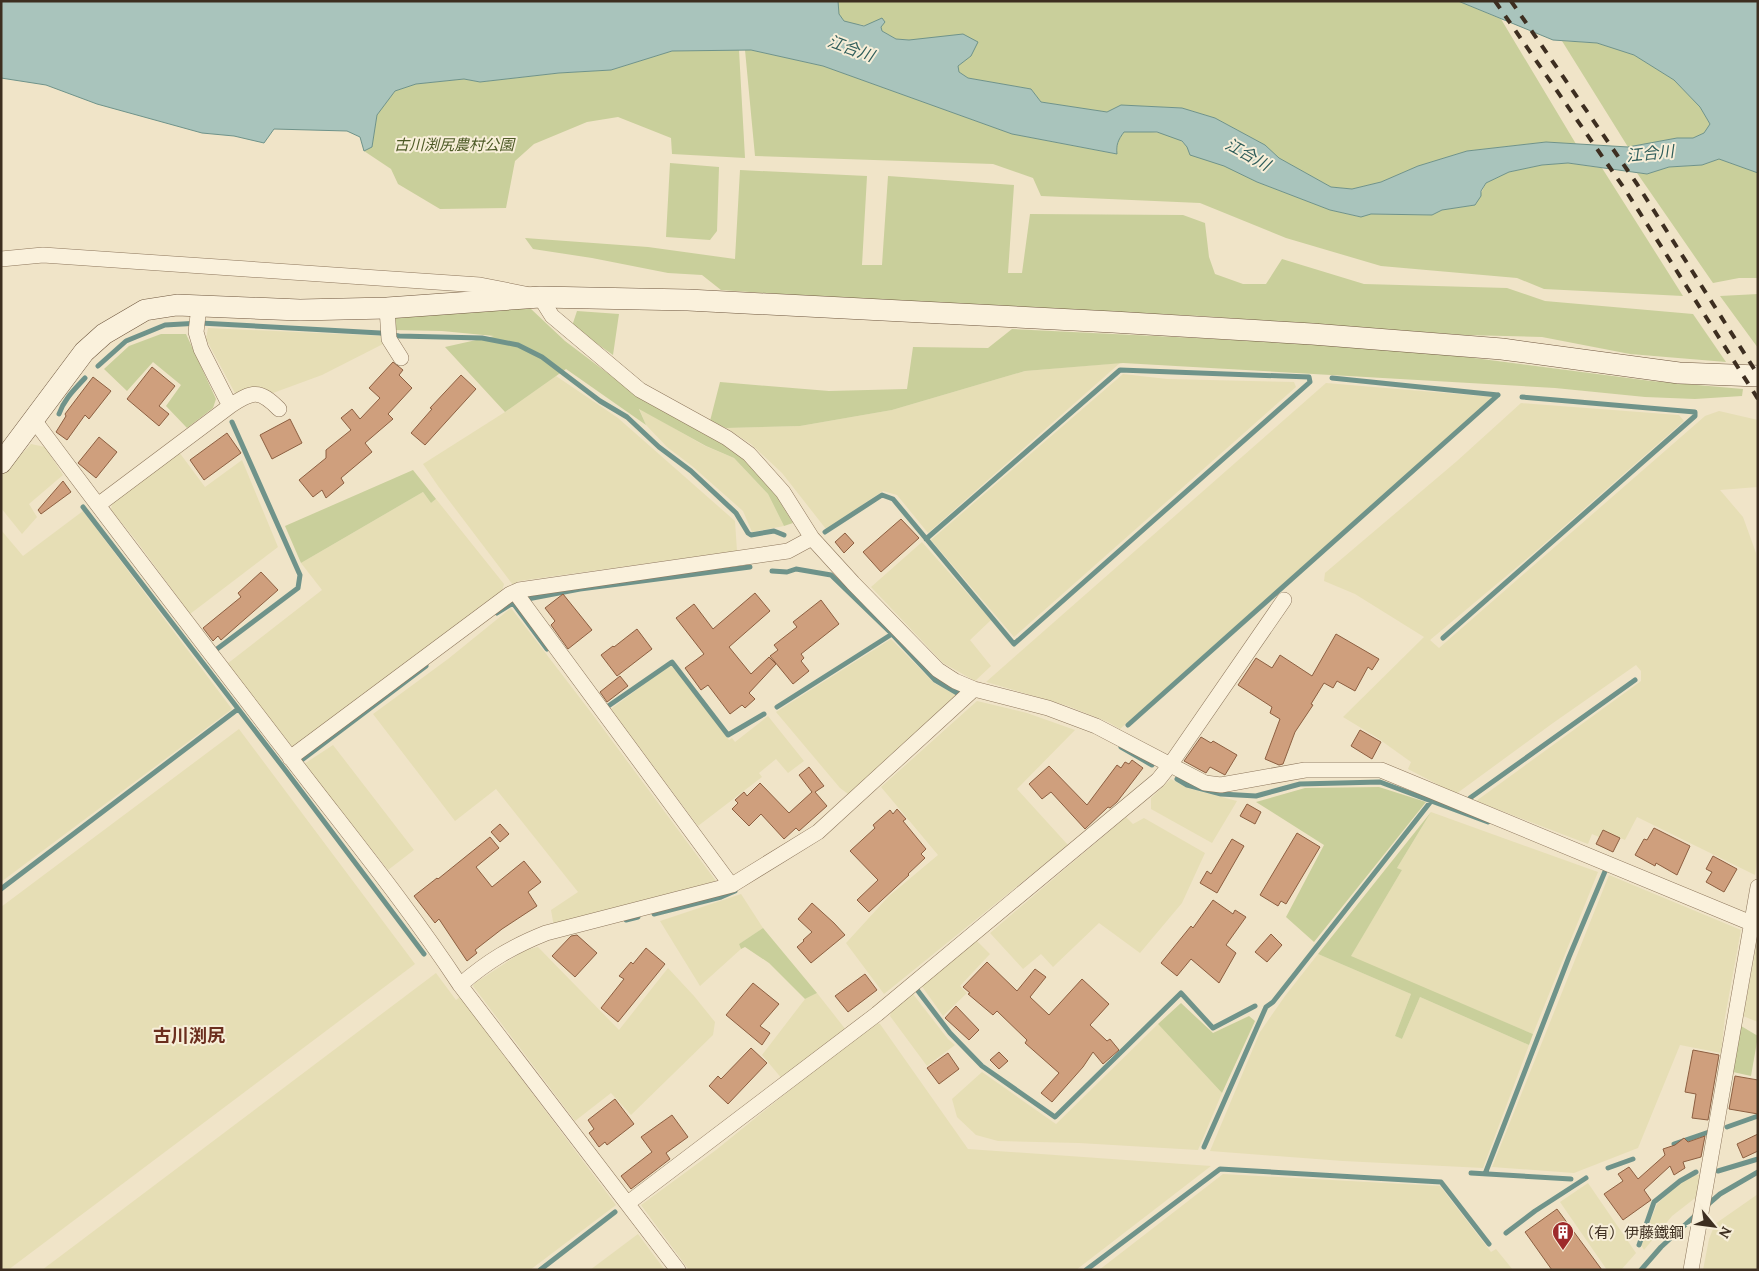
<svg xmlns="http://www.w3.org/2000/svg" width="1759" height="1271" viewBox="0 0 1759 1271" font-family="Lora,'Noto Sans JP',serif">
<rect width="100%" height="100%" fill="#f0e4c8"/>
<path fill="#e6deb5" d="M208 328 384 336 385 343 322 375 273 393 260 388 236 395 206 339Z
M1120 363 928 533 897 495 883 491 826 529 782 473 751 444 726 428 800 426 892 410 1025 371Z
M1123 374 1167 379 1294 382 1296 387 1014 637 931 540Z
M556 376 618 418 735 521 737 551 519 581 513 585 438 486 423 464 505 412Z
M1326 383 1493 397 1120 729 1108 722 1068 706 986 682Z
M1521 403 1679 415 1684 421 1536 551 1430 640 1439 648 1705 416 1719 411 1758 420V487L1720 490 1743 517 1756 553 1758 584V851L1755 875 1637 817 1625 840 1602 830 1599 837 1592 834 1588 844 1476 801 1641 681V671L1636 665 1553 723 1456 794 1408 769 1411 762 1376 737 1343 717 1424 637 1355 594 1324 581 1325 573 1457 461Z
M639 408 705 446 734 458 768 494 784 526 752 532 743 511 692 466 667 447 646 425Z
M31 444 45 447 63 475 29 504 37 517 22 534 1 508V476Z
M179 452 205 487 242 460 278 547 190 614 135 539 111 510 112 503Z
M423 492 431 503 436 499 504 584 501 595 293 748 227 664 322 590 301 563Z
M83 511 232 709 1 882V530L23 556Z
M922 542 991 620 970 640 991 666 975 681 943 663 871 587Z
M511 608 593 715 716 881 554 927 551 910 578 892 496 789 455 821 373 714 448 659Z
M891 639 934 683 958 696 848 794 840 788 776 712Z
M671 664 729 740 732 738 735 742 768 716 804 761 788 773 776 759 759 773 762 777 698 826 611 709Z
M977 701 1027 713 1075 730 1017 789 1068 845 884 994 846 943 889 896 938 855 881 787Z
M239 729 415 964 8 1270H1V907Z
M333 745 414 850 388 870 304 764Z
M1171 779 1187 788 1237 801 1212 843 1151 809V798Z
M1431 812 1598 872 1533 1034 1350 957 1402 870 1397 868Z
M1126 817 1133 824 1144 818 1205 853 1182 903 1140 953 1099 923 1053 967 1041 954 1023 969 990 933Z
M1609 875 1741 930 1725 1017 1721 1053 1680 1045 1638 1148 1574 1173 1492 1167Z
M741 894 763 928 739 944 741 949 700 986 660 921Z
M1758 937V1022L1743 1016Z
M976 940 990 954 960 986 967 993 943 1016 921 985Z
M538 947 619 1030 668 968 694 996 715 1022 713 1035 631 1115 611 1093 575 1121 473 986 475 983 525 950Z
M1318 954 1411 994 1395 1036 1402 1039 1420 997 1529 1045 1483 1168 1343 1161 1210 1151 1260 1032 1285 996Z
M436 973 456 1000 460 997 616 1205 530 1270H42Z
M817 993 846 1030 783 1080 762 1055 805 999Z
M913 994 948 1039 955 1045 927 1066 890 1016 892 1009Z
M874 1022 880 1024 968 1149 1211 1166 1076 1270H689L641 1205 716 1150Z
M1158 1024 1222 1093 1198 1150 1079 1143 998 1141 976 1135 957 1117 952 1099 982 1072 1056 1124Z
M1223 1174 1440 1186 1491 1252 1496 1249 1513 1270H1099Z
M1695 1175H1700L1699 1195 1672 1216 1644 1250 1641 1245 1657 1204 1680 1183Z
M1588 1183 1636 1253 1621 1270H1607L1560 1202Z
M1758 1194V1270H1703L1709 1239 1715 1224Z
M638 1234 665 1270H590Z"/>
<path fill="#c9cf9b" d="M838 1H1458L1501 19 1576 144 1546 142 1467 151 1418 166 1381 182 1352 189 1331 187 1279 158 1265 145 1215 118 1182 108 1121 105 1107 112 1041 102 1031 89 968 78 959 72 957 66 971 56 909 40 896 39 882 31 881 28 883 24C871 25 843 28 839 14 838 10 838 5 838 1Z
M1562 41 1597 43 1634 55 1674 80 1700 107 1710 124 1704 133 1693 138H1677L1628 147Z
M739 50 745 158 672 154 671 138 618 117 587 122 534 144 515 161 506 208 440 209 398 184 391 169 364 151 372 147 377 115 395 91 416 84 464 79 480 82 559 73 611 70 672 51Z
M745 50H751L823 66 1012 134 1116 154 1118 140 1124 132C1145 132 1174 129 1187 147L1257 182 1330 210 1360 217 1370 214 1432 215 1442 210 1475 205 1486 183 1509 172 1542 165 1568 163 1602 168 1683 296 1544 289 1517 278 1381 266 1286 238 1200 203 1041 196 1033 178 993 164 755 156Z
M1719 159 1758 173V278H1739L1713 283 1637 173 1647 174 1669 167 1702 165Z
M670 163 719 167 717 231 710 240 666 237Z
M740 170 867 176 862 265H882L888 176 1014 185 1008 273H1022L1030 214 1183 215 1205 223 1209 257 1215 274 1243 284H1266L1282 259 1364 284 1507 288 1545 301 1693 314 1726 362 1630 354 1542 337 1464 335 1201 316 923 304 721 290 702 275 668 273 592 258 533 249 525 238 648 247 735 259Z
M1758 294V348L1720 296Z
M530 308 565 341 634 393 734 449 773 490 793 523 784 526 768 494 734 458 706 446 639 409 646 425 566 369 505 412 445 347 494 336 442 331 393 330 392 316Z
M577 311 619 314 613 355 572 326Z
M1012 329 1397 348 1651 381 1743 389 1742 396 1695 399 1645 397 1555 388 1123 363 1025 371 892 410 800 426 726 428 710 421 720 382 829 391 907 389 913 347 988 348Z
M161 334H186L216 399 213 408 187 428 166 406 181 385 153 362 127 391 104 369 129 346Z
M413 470 436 499 431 503 423 492 301 563 285 526Z
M1379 787 1426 802 1314 942 1286 917 1324 845 1256 802 1305 788Z
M1431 812 1397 868 1402 870 1351 956 1533 1034 1529 1045 1420 997 1402 1039 1395 1036 1411 994 1318 954Z
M763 928 817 993 805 999 769 963 745 947 741 949 739 944Z
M1181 1003 1213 1033 1249 1016 1255 1021 1222 1093 1158 1024Z
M1741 1026 1758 1036 1751 1076 1733 1072Z"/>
<path fill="#a9c4bc" stroke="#6f938a" d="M1 1H838L839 14 844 21 864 26 882 18 885 22 881 27 882 31 896 39 909 40 963 34 978 42 971 56 958 66 959 72 968 78 1031 89 1041 102 1107 112 1121 105 1182 108 1215 118 1265 145 1279 158 1331 187 1352 189 1381 182 1418 166 1467 151 1546 142 1628 147 1677 138H1693L1704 133 1710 124 1700 107 1674 80 1634 55 1597 43 1553 40 1458 1H1758V173L1719 159 1702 165 1669 167 1647 174 1568 163 1542 165 1509 172 1486 183 1481 191V196L1475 205 1442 210 1432 215 1371 214 1361 217 1330 210 1257 182 1224 166 1190 155 1187 147 1182 141 1157 132H1124C1118 140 1116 145 1117 154L1012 134 823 66 751 50 672 51 611 70 559 73 480 82 464 79 416 84 395 91 377 115 372 147 364 151 360 137 347 131 274 129 264 143 234 136 202 133 97 104 46 85 1 78Z"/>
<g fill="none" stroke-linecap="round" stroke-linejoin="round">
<path stroke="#6f938a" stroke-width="5" d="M98 366 126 341 165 325 200 323 380 333 399 336 482 338 518 345 542 357 600 401 627 417 659 447 691 471 736 513 748 533 751 535 774 531 784 535
M1332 378 1498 395
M59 414C64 399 75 389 85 378
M83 507 286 771 424 954
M825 532 882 495 893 499 1014 644 1310 382 1309 377 1120 370 926 539
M772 571 787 572 796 569 831 575 892 634 935 680 959 694
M522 600 580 589 750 567
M497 613 513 603 547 649
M1443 638 1695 416V412L1522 397
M217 649 298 588 300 575 232 422
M777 707 892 634
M604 709 672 662 728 735 764 714
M1128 725 1498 395
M1121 747 1152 765
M303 759 426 666
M1177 779 1187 785 1221 794 1256 796 1300 784 1380 782 1488 822
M1470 798 1635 680
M1 889 238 709
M654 914 721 897 735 891
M626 920 638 917
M918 991 950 1033 982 1066 1055 1117 1181 993 1213 1028 1255 1006
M1727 1127 1758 1116
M1674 1144 1709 1132
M1204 1147 1266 1007 1273 1002 1432 800
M1608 1168 1633 1159
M1718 1171 1758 1159
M1471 1173 1571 1179
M1485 1174 1569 957 1606 869
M1706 1206 1720 1194 1758 1172
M1506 1233 1535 1211 1586 1178
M1639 1245 1654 1202 1680 1181 1696 1172
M540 1270 615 1212
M1086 1270 1220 1169 1441 1182 1489 1244
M1641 1270 1661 1247 1698 1213"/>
</g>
<path fill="#cf9f7d" stroke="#8d5f41" d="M393 362 403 370 399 375 412 388 388 414 393 419 365 443 372 452 341 478 344 483 326 498 322 490 313 497 299 480 326 458V450L351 430 341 418 352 409 360 419 380 398 369 388Z
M152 367 175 386 159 406 169 414 159 426 127 399Z
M461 375 476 389 425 445 411 433 432 409 430 408Z
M93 377 111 391 89 419 85 415 67 440 56 432 66 416 65 414Z
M290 419 302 443 272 459 260 435Z
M227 433 241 453 204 480 190 460Z
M99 437 117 452 96 478 78 463Z
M63 481 71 492 41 514 38 510Z
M901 519 919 538 881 572 863 552Z
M845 533 854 543 844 553 835 542Z
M261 572 278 590 221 640 218 636 213 641 203 628 241 597 238 593Z
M755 593 770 611 729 647 751 674 769 657 776 664 749 693 755 699 745 708 742 705 730 714 708 685 701 690 685 668 704 654 676 618 694 604 713 629Z
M563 594 592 630 568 649 551 625 555 621 545 608Z
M821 600 839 624 801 654 804 658 801 661 809 671 793 684 770 656 778 650 774 645 797 627 793 622Z
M637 629 652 649 617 676 601 655 613 646 614 647Z
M1336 634 1379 659 1372 670 1368 667 1355 691 1337 681 1333 688 1324 683 1311 704 1313 705 1295 732 1283 764 1279 765 1265 759 1280 719 1270 713 1272 707 1238 685 1256 658 1272 668 1280 655 1312 676Z
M620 676 628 686 607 702 600 692Z
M1360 730 1381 742 1372 759 1351 746Z
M1201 737 1211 743 1213 741 1237 755 1225 775 1210 767 1206 773 1184 761Z
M1132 760 1143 768 1117 802 1110 808 1108 807 1085 829 1051 792 1042 799 1029 784 1049 766 1087 805 1117 765 1121 768 1125 762 1129 764Z
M809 767 824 786 815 792 827 806 799 831 796 828 784 839 761 814 749 826 732 809 738 803 735 800 744 792 747 796 760 783 789 813 812 792 799 775Z
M1247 804 1261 812 1255 824 1240 816Z
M897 809 906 819 903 821 926 849 921 854 925 858 908 874 909 875 869 912 857 900 878 880 850 851 875 828 873 825 890 810 893 814Z
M500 824 509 834 500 842 491 832Z
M1654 828 1690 846 1677 875 1656 863 1655 866 1635 855 1644 839 1647 840Z
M1603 830 1620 838 1613 852 1596 844Z
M1297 833 1320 847 1286 904 1281 901 1278 906 1260 895Z
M490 837 499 848 476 867 492 887 524 861 541 882 528 892 537 906 502 929 475 950 477 953 467 961 439 919 435 923 414 896 437 878 438 879Z
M1232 839 1244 846 1217 893 1200 883 1207 871 1211 874Z
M1713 856 1737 869 1724 892 1706 882 1712 872 1706 869Z
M1213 900 1233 914 1235 910 1246 917 1226 945 1236 953 1219 983 1191 959 1177 976 1161 963 1191 926 1193 928Z
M812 903 834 923 845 935 811 963 797 947 804 941 803 940 812 932 798 919Z
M1271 934 1282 945 1267 962 1255 952Z
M577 935 597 953 575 977 552 956 571 936Z
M646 948 665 964 618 1022 601 1008 624 979 619 976 631 962 633 964Z
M987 962 1017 991 1035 969 1046 977 1030 997 1049 1015 1082 979 1109 1004 1090 1025 1107 1041 1110 1039 1119 1050 1103 1064 1093 1052 1083 1067 1052 1102 1041 1093 1059 1073 1025 1043 1027 1040 997 1011 993 1015 968 994 970 993 963 987Z
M865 974 877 990 848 1012 835 996Z
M753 983 779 1004 760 1026 770 1033 762 1045 726 1015Z
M956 1006 979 1030 969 1040 945 1018Z
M751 1048 767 1063 728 1104 709 1086 718 1076 721 1079Z
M1693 1050 1719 1055 1708 1120 1692 1118 1696 1094 1685 1092Z
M999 1052 1008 1061 999 1069 990 1060Z
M948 1053 959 1069 939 1084 927 1068Z
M1735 1076 1758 1080V1114L1729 1109Z
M615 1099 634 1124 607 1145 605 1142 599 1147 589 1133 594 1129 588 1120Z
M672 1115 688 1137 666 1153 670 1159 631 1189 621 1176 652 1152 641 1137Z
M1758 1134V1151L1743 1158 1737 1144Z
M1705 1136 1701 1157 1683 1162 1685 1168 1674 1175 1670 1166 1644 1190 1651 1200 1623 1220 1604 1194 1623 1181 1618 1174 1629 1167 1638 1179 1665 1155 1663 1149 1675 1145 1684 1138 1688 1142Z
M1557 1209 1602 1270H1552L1525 1232Z"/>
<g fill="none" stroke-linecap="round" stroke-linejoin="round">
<g stroke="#8d765c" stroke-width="16">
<path id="street" d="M1 259 43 255 480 285 540 297 552 316 640 390 727 438 749 454 783 492 812 538 853 583 938 670 955 681 974 689 1048 708 1096 726 1205 783 1221 785 1305 770H1381L1751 923
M387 308 389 339 401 358
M230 406C253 391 259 389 279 409
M34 420C118 533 204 645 290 757 348 833 408 906 460 985L678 1270
M98 505 230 406 201 349 196 332 199 307
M515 592 731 885
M290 758 510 594 519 590 788 551 812 538
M460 985C488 961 511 947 546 933L732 885 818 832 974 689
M628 1203 877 1014 1158 780 1170 765 1284 600
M1691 1270 1758 887"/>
</g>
<g stroke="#6f573f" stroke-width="22">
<path id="secondary" d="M1 463 84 352 104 334 145 310 177 305 300 310 387 308 540 297 688 300 1113 322 1312 334 1502 349 1679 373 1758 376"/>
</g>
<use href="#street" stroke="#faf1dc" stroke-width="15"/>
<use href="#secondary" stroke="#faf1dc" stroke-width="21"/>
<path stroke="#3d2e20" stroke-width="4" stroke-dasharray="9 9" stroke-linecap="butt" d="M1495 1 1626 191 1758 399
M1511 1 1637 184 1758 375"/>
</g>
<defs>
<g id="building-pin" transform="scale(1.125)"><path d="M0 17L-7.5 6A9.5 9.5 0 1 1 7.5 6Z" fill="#9e2a2b" stroke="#f7eed8"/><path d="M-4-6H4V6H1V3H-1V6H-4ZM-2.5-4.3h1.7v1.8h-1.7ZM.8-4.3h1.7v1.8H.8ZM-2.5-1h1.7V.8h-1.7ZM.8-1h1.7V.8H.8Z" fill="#fff"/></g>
</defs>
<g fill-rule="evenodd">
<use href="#building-pin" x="1563" y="1232"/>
</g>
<g text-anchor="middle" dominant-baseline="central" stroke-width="4" stroke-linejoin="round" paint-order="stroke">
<g font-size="15" font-style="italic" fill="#4d5a26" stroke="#f7eed8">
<text x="454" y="144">古川渕尻農村公園</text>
</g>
<g font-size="15" fill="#3d2e20" stroke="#f7eed8" text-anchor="start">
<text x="1579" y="1232">（有）伊藤鐵鋼</text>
</g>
<g font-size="16" font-style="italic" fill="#2f5d5a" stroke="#f7eed8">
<text transform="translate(851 48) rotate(20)">江合川</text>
<text transform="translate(1650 153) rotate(-6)">江合川</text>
<text transform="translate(1248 154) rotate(29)">江合川</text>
</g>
<g font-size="18" font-weight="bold" fill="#6b2e1e" stroke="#f7eed8">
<text x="189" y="1035">古川渕尻</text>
</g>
</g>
<rect width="1759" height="1271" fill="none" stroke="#3d2e20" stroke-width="5"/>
<g transform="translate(1714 1226) rotate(119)" stroke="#f7eed8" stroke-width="4" paint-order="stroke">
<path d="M0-4L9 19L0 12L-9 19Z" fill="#3d2e20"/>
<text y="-8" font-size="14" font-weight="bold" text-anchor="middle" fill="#3d2e20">N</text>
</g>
</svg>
